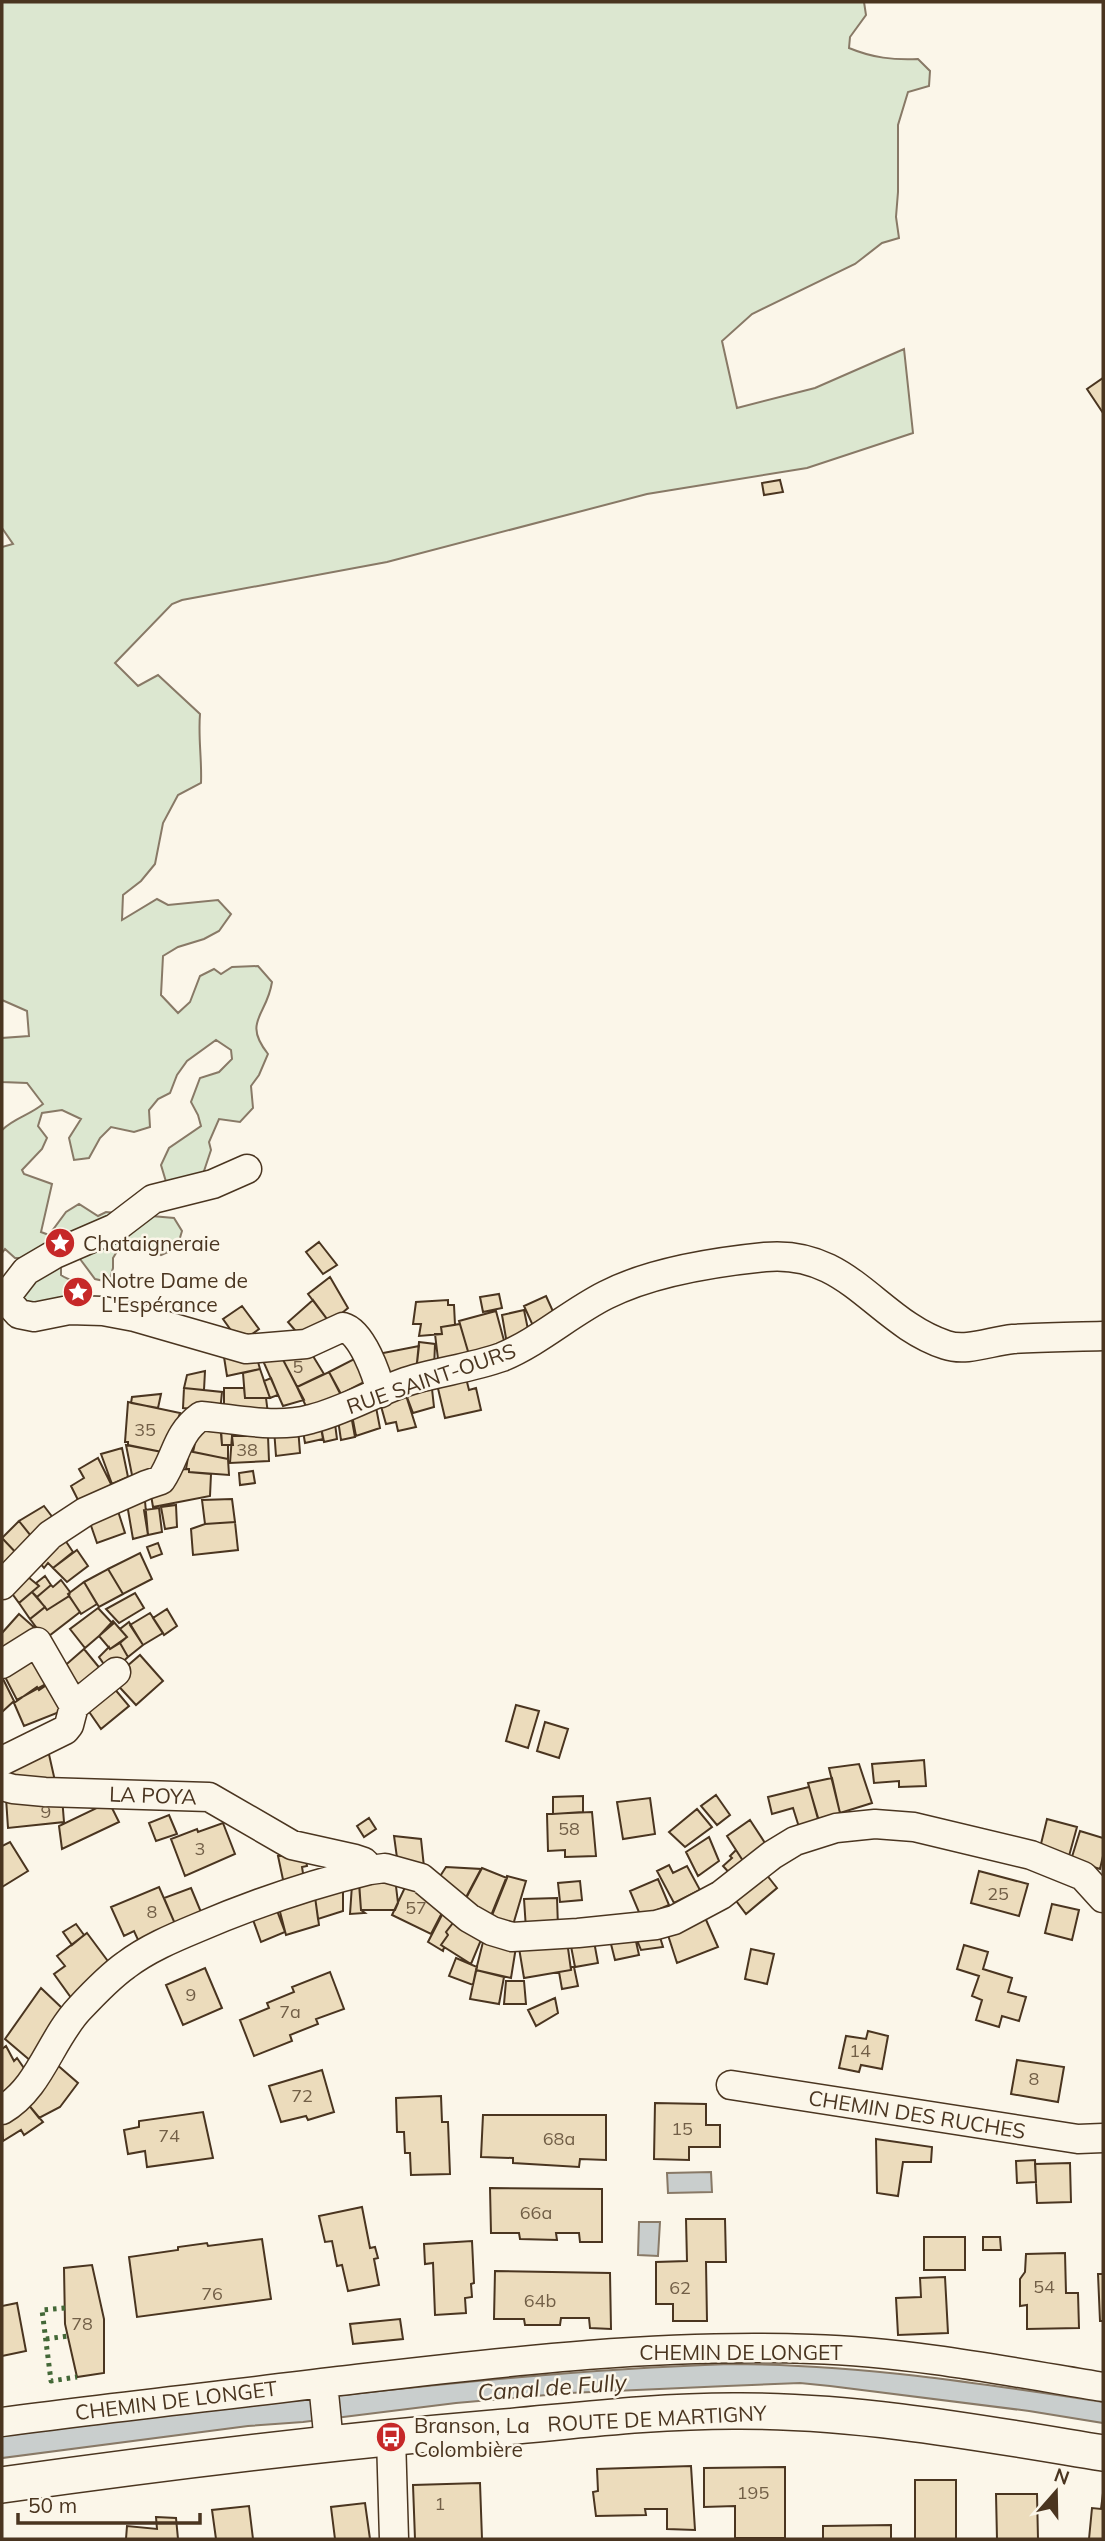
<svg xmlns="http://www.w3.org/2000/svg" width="1105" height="2541" viewBox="0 0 1105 2541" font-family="Mulish,sans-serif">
<rect width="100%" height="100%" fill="#fbf6e9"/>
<path fill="#dce7d0" stroke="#887966" stroke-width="2" d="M2 2H864L866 15 850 37 849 48C873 58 893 60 918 59L930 71 929 86 908 92 898 125V192L896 217 899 238 882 243 855 264 752 314 722 341 737 408 815 388 904 349 913 433 807 468 647 494 387 562 182 600 172 604 115 663 138 686 158 675 200 714C198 738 202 759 201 783L178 795 163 823 155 864 141 881 123 895 122 920 157 899 168 905 218 900 231 914 219 931 204 939 178 947 163 956 161 995 178 1013 190 1002 200 976 214 969 221 974 232 967 258 966 272 982C267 1016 242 1021 268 1054L259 1075 251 1086 253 1108 240 1122 219 1119 209 1142 211 1150 203 1174 167 1185 161 1165 169 1148 201 1126 198 1115 191 1102 200 1078 219 1072 232 1059 231 1050 216 1040 187 1061 177 1075 170 1093 158 1099 149 1110 150 1127 134 1132 111 1127 100 1138 89 1158 74 1160 69 1138 81 1119 62 1110 42 1113 38 1126 47 1138 42 1149 22 1170 24 1174 52 1184 41 1232 49 1235 66 1212 79 1204 98 1216 106 1212 174 1218 182 1231 177 1248 161 1255 137 1240H124L113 1258V1268L109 1282 95 1279 74 1251 61 1264V1275C70 1282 81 1281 91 1288L92 1299 29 1311 16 1297 27 1258H15L5 1249 2 1253V1130C14 1118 30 1115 43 1104L27 1083 2 1082V1038L29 1036 27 1011 2 1000V547L13 544 2 528Z"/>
<path fill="#c9cecd" stroke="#887966" stroke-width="2" d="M711 2172 712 2192 668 2193 667 2173Z
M639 2222H660L658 2256 638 2255Z
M730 2364C856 2364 979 2383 1103 2402V2423L1029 2411 830 2386 800 2383 727 2386 569 2393 456 2403 303 2422 248 2426 2 2458V2436C98 2423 195 2412 291 2401 437 2384 583 2369 730 2364Z"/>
<path fill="#ecdcbc" stroke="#4a3520" stroke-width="2" d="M1103 378V413L1087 389Z
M780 480 783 492 764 495 762 483Z
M319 1242 337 1265 323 1274 306 1252Z
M330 1277 348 1308 330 1323 308 1294Z
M499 1294 502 1308 483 1312 480 1297Z
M546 1296 556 1318 534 1328 524 1306Z
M313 1300 330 1323 306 1343 288 1322Z
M448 1300V1305H454L455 1325 441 1327 442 1334 419 1336 421 1324H413L416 1302Z
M242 1306 259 1329 240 1343 223 1319Z
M524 1310 530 1339 507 1344 502 1315Z
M496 1311 506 1348 470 1358 459 1321Z
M460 1324 469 1355 439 1367 435 1334H442L441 1327Z
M419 1342 435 1344 434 1369 416 1372Z
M305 1343 324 1374 297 1387 280 1354Z
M419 1346 416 1372 386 1385 373 1355Z
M255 1351 260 1369 227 1376 224 1357Z
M280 1354 304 1400 283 1406 264 1363Z
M360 1356 372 1378 341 1394 329 1372Z
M260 1369 270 1398H245L243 1373Z
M205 1371 204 1390 184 1388 187 1375Z
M329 1372 344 1401 310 1415 297 1387Z
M465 1374 469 1390 476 1388 481 1410 445 1418 436 1380Z
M271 1378 278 1395 270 1398 264 1381Z
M431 1380 434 1407 413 1413 404 1389Z
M184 1388 222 1392 220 1412 183 1408Z
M224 1388H244L245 1398H266L268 1414 224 1413Z
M404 1389 416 1427 398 1431 396 1422 386 1424 379 1399Z
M161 1394 158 1408 131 1403 132 1397Z
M128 1402 180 1413 167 1453 128 1445V1442H125Z
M375 1402 380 1428 356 1436 351 1410Z
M351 1415 355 1437 341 1440 338 1420Z
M334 1416 337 1439 324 1442 320 1422Z
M320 1422 323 1439 305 1443 302 1425Z
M235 1423 236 1436H232L233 1445H222L220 1424Z
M298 1427 300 1453 276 1456 274 1429Z
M221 1428 222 1445H228V1459L193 1452 198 1430Z
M232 1436H268L269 1461 230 1463Z
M126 1445 167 1453 158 1474 133 1480Z
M122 1448 128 1477 112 1484 101 1454Z
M189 1451 228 1459 229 1475 189 1472V1469H186Z
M98 1458 114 1490 81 1506 71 1486 84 1478 79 1469Z
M189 1469V1472L211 1474 210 1496 153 1507 150 1489 172 1470Z
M253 1471 255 1483 240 1485 239 1473Z
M232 1499 235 1522 205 1524 202 1500Z
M145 1501 148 1535 133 1539 127 1504Z
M176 1505 177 1527 165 1529 161 1507Z
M44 1506 57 1523 35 1541 19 1521Z
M117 1508 125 1533 97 1543 88 1517Z
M159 1508 162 1532 148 1535 144 1510Z
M19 1521 35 1541 20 1557 2 1538Z
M235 1522 238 1550 193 1555 191 1529 205 1524Z
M61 1534 73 1552 53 1568 48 1563 44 1568 34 1556Z
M2 1538 20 1557 2 1571Z
M158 1543 162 1554 151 1558 147 1547Z
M77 1550 88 1566 67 1582 53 1568Z
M140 1553 152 1579 123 1594 108 1569Z
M108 1569 123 1594 99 1607 84 1582Z
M22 1572 39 1586 19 1603 8 1588Z
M45 1576 51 1585 37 1597 32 1592 39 1586 36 1583Z
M61 1580 70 1592 69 1596 47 1610 37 1597 51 1585 53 1587Z
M84 1582 97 1604 81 1614 68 1594Z
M32 1592 45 1607 30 1619 19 1603Z
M135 1593 144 1608 119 1623 106 1609Z
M69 1596 80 1612 45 1639 30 1619 45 1607 47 1610Z
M98 1608 113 1624 85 1648 70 1629Z
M167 1609 177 1626 164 1635 153 1618Z
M150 1613 163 1633 143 1645 130 1625Z
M19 1614 36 1629 9 1652 2 1647V1633Z
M113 1621 127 1637 110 1649 99 1636Z
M129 1622 143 1645 128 1657 120 1643 127 1637 120 1629Z
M120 1643 128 1657 110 1673 99 1657 109 1647 110 1649Z
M36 1644 57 1678 17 1700 2 1671Z
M84 1649 107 1677 84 1697 61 1669Z
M140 1655 163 1681 136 1705 112 1679Z
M2 1677 14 1701 2 1712Z
M57 1678 72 1707 24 1726 14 1703 37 1687 39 1690Z
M108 1681 129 1706 101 1729 83 1703Z
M516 1705 539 1711 528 1748 506 1741Z
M545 1722 568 1729 559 1758 537 1751Z
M48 1750 55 1781 9 1783 4 1764Z
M924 1760 926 1786 899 1787V1781L874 1783 872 1764Z
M859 1764 872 1803 840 1813 829 1768Z
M832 1778 840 1813 818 1819 808 1783Z
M809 1787 819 1821 799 1827 793 1808 772 1814 768 1797Z
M716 1795 730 1815 717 1825 701 1806Z
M583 1796V1812L553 1814V1797Z
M62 1797 64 1822 8 1828 6 1798Z
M650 1798 655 1834 623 1839 617 1802Z
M109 1802 119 1822 62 1849 59 1826Z
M697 1809 712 1827 685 1847 669 1832Z
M592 1812 596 1856 565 1857V1850L548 1851 547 1814Z
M169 1815 177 1834 156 1841 149 1823Z
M369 1818 376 1829 364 1837 357 1826Z
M1047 1819 1077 1827 1069 1856 1040 1848Z
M750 1820 767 1846 745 1864 727 1836Z
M223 1823 235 1854 185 1876 171 1839 197 1829 198 1832Z
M1080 1831 1103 1838V1856L1100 1869 1071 1860Z
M394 1836 421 1839 424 1867 398 1865Z
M709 1837 719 1861 698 1876 686 1852Z
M10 1842 28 1871 2 1887V1846Z
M736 1850 745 1864 734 1878 723 1866 732 1858 730 1856Z
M305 1855 307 1866 302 1867 305 1886 285 1889 278 1856Z
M669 1865 673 1873 687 1866 700 1890 674 1903 657 1871Z
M446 1867 481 1869 463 1903 437 1881Z
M482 1868 507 1878 491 1918 462 1906Z
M762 1869 777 1888 746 1914 734 1898Z
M979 1871 1028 1884 1019 1916 971 1903Z
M507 1876 526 1881 513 1925 490 1918Z
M395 1878 398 1903 395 1910H361L359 1881Z
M658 1879 669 1905 641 1917 630 1891Z
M408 1881 446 1905 431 1934 392 1915Z
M580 1881 582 1900 560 1902 558 1883Z
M359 1884 361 1910 365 1913 350 1914 352 1885Z
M159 1887 176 1926 139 1942 134 1931 124 1936 111 1907Z
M191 1888 201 1912 175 1924 164 1898Z
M343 1890V1911L318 1919 315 1897Z
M315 1897 319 1925 286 1935 279 1908Z
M557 1898 558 1927 526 1929 524 1899Z
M1052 1904 1079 1910 1072 1940 1045 1933Z
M276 1908 285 1932 261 1942 252 1917Z
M444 1911 456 1919 446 1932 448 1935 441 1945 444 1947 443 1951 428 1942Z
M703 1913 718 1947 677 1963 667 1932Z
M456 1919 481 1940 471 1964 441 1945 448 1935 446 1932Z
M76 1924 84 1935 72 1945 63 1932Z
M87 1933 113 1968 72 1999 54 1974 65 1966 57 1956Z
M659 1934 663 1947 641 1950 635 1935Z
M593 1936 598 1963 575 1967 570 1941Z
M635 1937 639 1955 615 1960 610 1940Z
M567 1941 571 1970 524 1978 519 1948Z
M483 1942 516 1947 511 1978 476 1970Z
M964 1945 988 1952 983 1969 1012 1978 1008 1992 1026 1997 1019 2021 1002 2016 999 2027 976 2020 982 2000 972 1996 979 1976 957 1969Z
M751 1949 774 1954 767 1984 745 1979Z
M456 1958 477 1967 473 1985 449 1976Z
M571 1967H574L578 1986 562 1989 559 1972 571 1970Z
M205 1968 222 2008 183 2025 166 1985Z
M476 1970 504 1977 499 2004 470 1999Z
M330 1972 344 2009 316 2019 318 2024 290 2035 292 2041 254 2056 240 2020 269 2008 267 2003 294 1992 292 1987Z
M506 1981H524L526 2004H504Z
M41 1988 63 2009 32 2062 5 2039Z
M555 1998 558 2013 536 2026 528 2010Z
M868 2031 888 2036 882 2069 861 2065 859 2072 839 2068 846 2036 866 2039Z
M6 2046 14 2061 17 2058 28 2074 2 2101V2049Z
M1017 2060 1064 2067 1058 2102 1011 2094Z
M55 2063 78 2083 60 2107 39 2118 27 2103Z
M322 2070 334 2112 308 2120 306 2116 281 2122 269 2086Z
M441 2096 442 2122H448L450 2174 411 2175 410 2153H405L404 2132H397L396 2098Z
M27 2103 43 2122 24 2135 21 2130 3 2141 2 2119Z
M655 2103 706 2104V2125H720V2147H689V2160L654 2159Z
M203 2112 213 2158 147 2167 145 2151 128 2154 124 2130 139 2127V2121Z
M483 2115H606V2160L580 2159 579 2167 513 2163V2158L481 2157Z
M876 2139 932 2147 931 2162H903L898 2196 877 2193Z
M1035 2160 1036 2182 1017 2183 1016 2161Z
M1070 2163 1071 2202 1037 2203 1035 2164Z
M490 2188 602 2189V2242H580L579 2233H556L557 2240 520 2239 519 2233H491Z
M362 2207 370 2248 375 2247 378 2258 374 2259 379 2285 348 2291 342 2265 337 2266 332 2241 325 2242 319 2216Z
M686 2219H725L726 2262H706L707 2321H673V2304H656V2262L687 2261Z
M924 2237H965V2270H924Z
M983 2237H1000L1001 2250H983Z
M262 2239 271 2299 137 2317 129 2257 178 2250V2247L207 2243 208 2246Z
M472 2241 474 2283 471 2284 472 2297 465 2298 466 2313 435 2315 433 2263 425 2264 424 2244Z
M1065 2253 1066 2293H1078L1079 2328 1027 2329V2305L1020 2306V2279L1025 2272 1026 2254Z
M92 2265 104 2319V2373L77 2377 65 2324 64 2268Z
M495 2271 610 2273 611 2329 590 2328 589 2318H561L560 2325H525L524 2319H494Z
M1098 2274H1103V2321H1100Z
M945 2277 948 2333 898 2335 896 2298 921 2297 920 2278Z
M17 2303 26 2351 2 2356V2306Z
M400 2319 403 2339 353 2344 350 2324Z
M691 2466 695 2530 667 2529V2509H645L646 2515 596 2516 593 2492 598 2491 597 2469Z
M785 2467V2538H735V2506L704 2507V2468Z
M915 2480H956V2539H915Z
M480 2483 482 2539H415L413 2485Z
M1103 2493V2539H1089L1092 2508 1101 2509Z
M996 2494H1037L1038 2539H997Z
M365 2503 370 2539H335L331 2507Z
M249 2506 253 2539H216L212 2510Z
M156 2517 176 2518 178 2539H126L127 2526 157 2529Z
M891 2525V2539H823V2526Z"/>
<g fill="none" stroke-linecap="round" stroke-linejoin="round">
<g stroke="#4a3520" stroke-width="31">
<path id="minor" d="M247 1169 213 1184 153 1199 115 1228 55 1254 26 1271 9 1293V1303L19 1314 34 1317 69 1310 103 1311 135 1317 246 1349 306 1344 343 1327C362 1332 377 1375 381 1393
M2 1585 50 1535 85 1512 146 1485 161 1480C177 1456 176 1434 201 1416 237 1419 276 1429 311 1419 347 1410 380 1389 415 1379 444 1371 474 1367 502 1357 540 1341 570 1313 606 1295 651 1272 715 1262 765 1257 849 1249 876 1322 946 1345 967 1352 991 1341 1013 1339 1043 1337 1073 1337 1103 1336
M2 1664 37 1642 74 1706
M2 1761 65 1730 69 1725 74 1706 116 1672
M2 1786 13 1789 45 1792 209 1797 292 1845 355 1859 364 1862 370 1870
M731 2085 1078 2139 1103 2138
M2 2110C40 2088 50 2040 79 2009 93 1994 109 1977 126 1965 147 1949 173 1938 197 1928 253 1904 312 1884 370 1870L385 1868 421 1878 469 1918 492 1931 512 1937 578 1933 656 1925 674 1920 721 1895 772 1855 795 1841 836 1828 875 1824 914 1827 1031 1855 1083 1876 1103 1898
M323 2383 329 2443
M2 2422C114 2407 227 2395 339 2381 495 2363 654 2343 811 2349 909 2352 1006 2371 1103 2387
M391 2437 394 2539"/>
</g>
<g stroke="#4a3520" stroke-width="38">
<path id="major" d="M2 2485C165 2462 329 2442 494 2428 574 2421 653 2411 733 2411 857 2410 981 2433 1103 2453"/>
</g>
<use href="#minor" stroke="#fbf6e9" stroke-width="28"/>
<use href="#major" stroke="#fbf6e9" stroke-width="35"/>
<path stroke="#436837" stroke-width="5" stroke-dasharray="3.5 5" stroke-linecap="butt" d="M65 2308 42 2310 51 2381 77 2377
M46 2339 68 2336"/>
</g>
<defs>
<g id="sight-disc" transform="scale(1.575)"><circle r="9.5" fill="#c62828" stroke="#fbf6e9"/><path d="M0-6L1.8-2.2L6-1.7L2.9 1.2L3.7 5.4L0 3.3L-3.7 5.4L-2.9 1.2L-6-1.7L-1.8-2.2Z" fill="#fff"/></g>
<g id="bus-disc" transform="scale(1.575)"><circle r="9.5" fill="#c62828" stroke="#fbf6e9"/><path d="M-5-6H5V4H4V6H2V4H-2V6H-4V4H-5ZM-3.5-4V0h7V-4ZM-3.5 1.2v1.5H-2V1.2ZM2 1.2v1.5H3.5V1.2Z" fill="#fff"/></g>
</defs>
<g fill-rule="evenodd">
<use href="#sight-disc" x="60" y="1243"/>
<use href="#sight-disc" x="78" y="1292"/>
<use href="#bus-disc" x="391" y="2437"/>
</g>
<g text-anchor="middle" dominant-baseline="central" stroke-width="5" stroke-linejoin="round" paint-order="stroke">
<g font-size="18" fill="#725f47">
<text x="298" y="1366">5</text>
<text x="145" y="1429">35</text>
<text x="247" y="1449">38</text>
<text x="46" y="1811">9</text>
<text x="569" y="1828">58</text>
<text x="200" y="1848">3</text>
<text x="998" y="1893">25</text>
<text x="416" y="1907">57</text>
<text x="152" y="1911">8</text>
<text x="191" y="1994">9</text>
<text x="290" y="2011">7a</text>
<text x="860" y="2050">14</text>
<text x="1034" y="2078">8</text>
<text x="302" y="2095">72</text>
<text x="682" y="2128">15</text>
<text x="169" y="2135">74</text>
<text x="559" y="2138">68a</text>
<text x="536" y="2212">66a</text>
<text x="1044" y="2286">54</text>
<text x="680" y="2287">62</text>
<text x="212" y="2293">76</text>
<text x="540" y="2300">64b</text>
<text x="82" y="2323">78</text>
<text x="753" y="2492">195</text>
<text x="440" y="2503">1</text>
</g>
<g font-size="21" fill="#4a3520" stroke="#fbf6e9" text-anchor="start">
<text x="83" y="1243">Chataigneraie</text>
<text x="101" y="1280">Notre Dame de<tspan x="101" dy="24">L'Espérance</tspan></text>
<text x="414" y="2425">Branson, La<tspan x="414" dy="24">Colombière</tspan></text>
</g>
<g font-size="21" fill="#4a3520" stroke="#fbf6e9">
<text transform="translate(431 1378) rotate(-19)">RUE SAINT-OURS</text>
<text transform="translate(153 1795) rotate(2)">LA POYA</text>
<text transform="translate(917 2114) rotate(9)">CHEMIN DES RUCHES</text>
<text x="741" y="2352">CHEMIN DE LONGET</text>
<text transform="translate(176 2400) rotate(-7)">CHEMIN DE LONGET</text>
<text transform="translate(657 2418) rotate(-3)">ROUTE DE MARTIGNY</text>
</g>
<g font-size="23" font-style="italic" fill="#4a3520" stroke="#fbf6e9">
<text transform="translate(552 2387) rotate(-4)">Canal de Fully</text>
</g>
</g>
<rect width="1105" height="2541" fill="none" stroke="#4a3520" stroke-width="7"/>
<g transform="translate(1056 2492) rotate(20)" stroke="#fbf6e9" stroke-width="5" paint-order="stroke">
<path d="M0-5L12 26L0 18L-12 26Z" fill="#4a3520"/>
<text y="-10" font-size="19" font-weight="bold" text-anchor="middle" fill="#4a3520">N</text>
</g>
<path d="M18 2513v10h182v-10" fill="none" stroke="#4a3520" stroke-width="3.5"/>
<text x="28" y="2513" font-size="21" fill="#4a3520" stroke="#fbf6e9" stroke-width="5" paint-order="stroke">50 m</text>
</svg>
